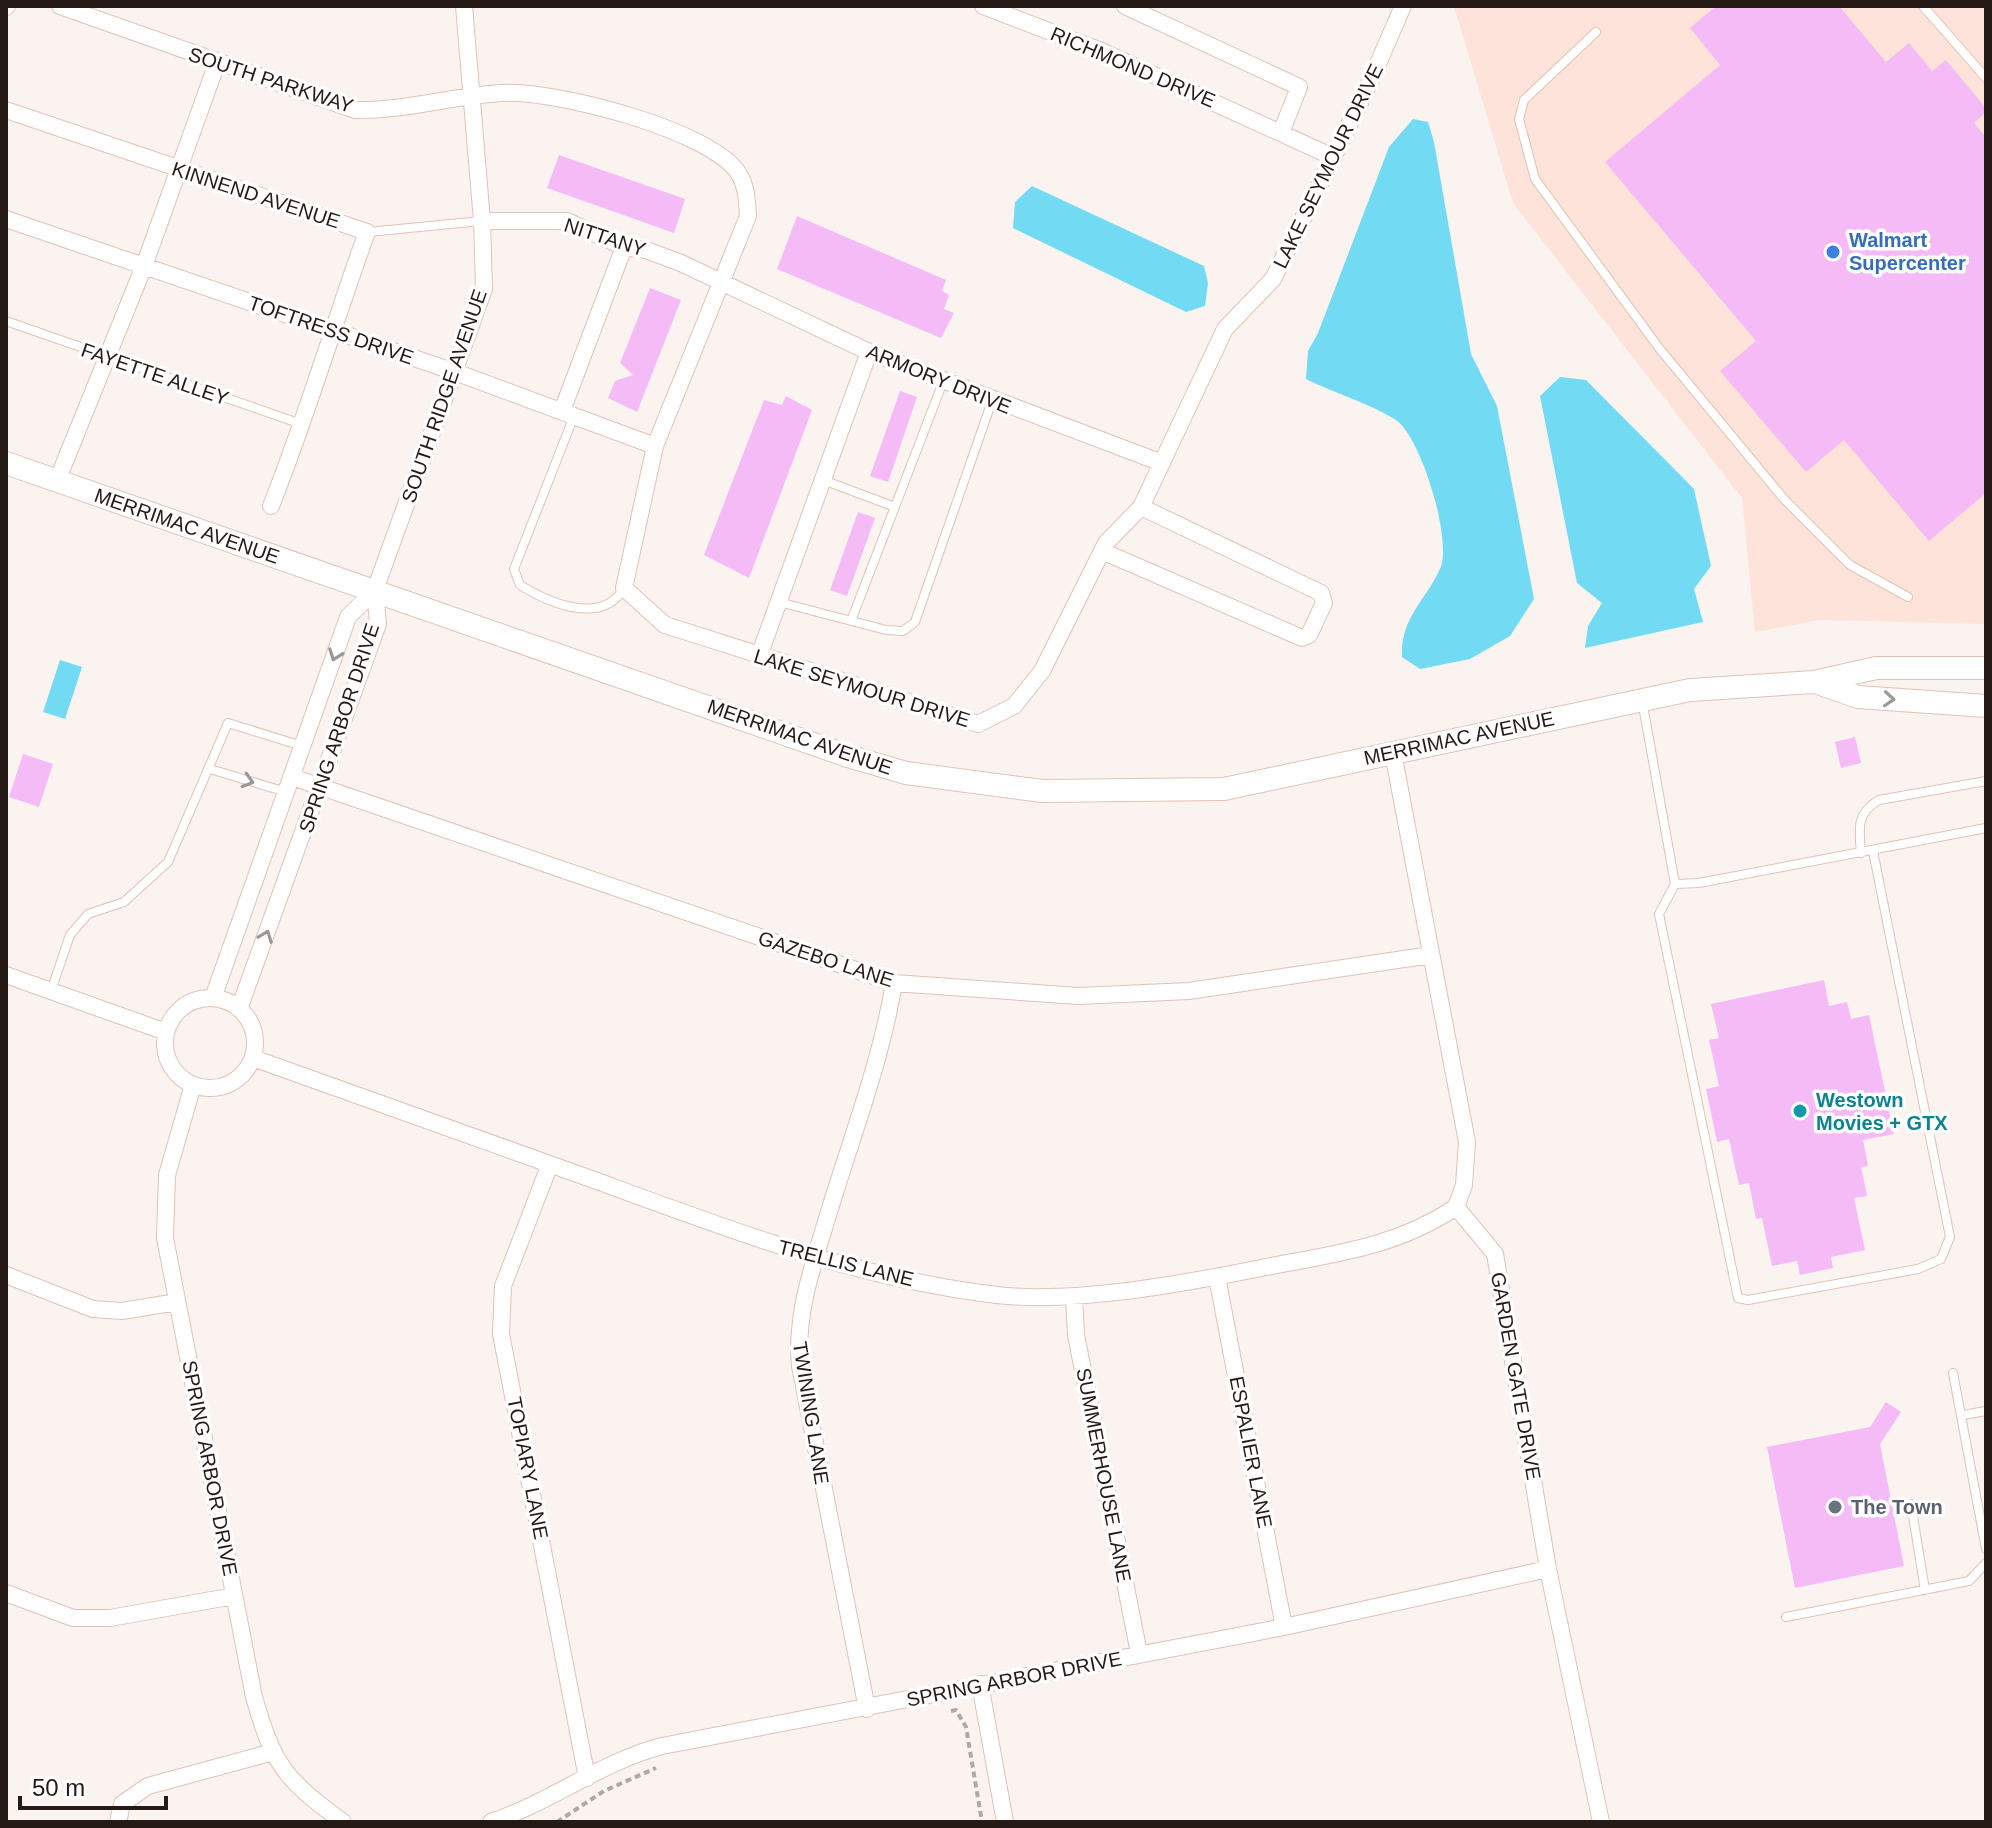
<svg xmlns="http://www.w3.org/2000/svg" width="1992" height="1828" viewBox="0 0 1992 1828" font-family="Arial,sans-serif">
<rect width="100%" height="100%" fill="#faf3f0"/>
<path fill="#fde3da" d="M1454 6H1986V624L1820 620 1755 632 1742 498 1513 203Z"/>
<path fill="#72dbf3" d="M1413 119 1428 122 1434 142 1471 354 1497 406 1534 599 1510 636 1470 659 1420 669 1402 657C1400 619 1425 601 1440 569 1453 541 1421 437 1396 420 1373 405 1332 392 1306 379L1308 351 1318 333 1389 147Z
M1032 186 1204 266 1208 283 1205 306 1186 312 1013 228 1015 202Z
M1560 377 1586 380 1694 489 1711 566 1694 589 1703 622 1585 648 1588 626 1602 603 1577 583 1540 396Z
M60 660 82 667 65 719 43 712Z"/>
<path fill="#f5bbf7" d="M1716 6H1839L1886 62 1909 43 1932 71 1946 60 1986 108V112L1974 123 1986 137V493L1929 541 1844 440 1806 472 1720 371 1756 341 1605 162 1720 65 1690 28Z
M559 155 685 199 674 233 547 188Z
M797 216 946 280 942 291 949 295 944 309 954 313 941 338 777 269Z
M650 288 681 300 637 412 608 398 615 381 633 375 620 363Z
M900 391 917 397 888 482 870 476Z
M786 396 812 410 749 578 704 555 764 400 782 405Z
M858 512 875 518 847 596 830 590Z
M1855 737 1861 763 1841 768 1835 742Z
M23 754 53 764 39 807 9 797Z
M1824 980 1829 1006 1847 1002 1851 1019 1869 1015 1894 1134 1863 1140 1868 1166 1861 1167 1867 1196 1854 1198 1865 1250 1831 1257 1833 1268 1800 1275 1797 1261 1772 1266 1762 1218 1756 1219 1749 1183 1739 1185 1729 1139 1717 1142 1706 1089 1719 1086 1709 1040 1719 1038 1711 1004Z
M1886 1402 1901 1412 1880 1444 1904 1566 1795 1588 1767 1447 1870 1427Z"/>
<g fill="none" stroke-linecap="round" stroke-linejoin="round">
<g stroke="#e3c2b6" stroke-width="10">
<path id="lane" d="M1923 6 1986 78
M1596 32 1524 100 1519 119 1535 179 1659 348 1784 499 1850 565 1908 597
M368 232 481 221
M6 321 304 425
M574 416 514 569 520 585C549 603 602 626 624 588
M823 480 895 507
M779 602 886 630 903 631 915 622 992 401
M851 621 943 382
M1642 700 1675 884 1659 914 1738 1298 1748 1300 1918 1269 1941 1259 1950 1237 1873 851
M210 769 286 792
M1861 853C1859 829 1856 813 1879 800L1986 781
M1675 884 1699 883 1986 828
M51 991 70 935 88 914 124 902 168 862 228 723 302 746
M1953 1373 1986 1549
M1963 1415 1986 1411
M1911 1504 1925 1590
M1786 1617 1969 1581 1986 1563"/>
</g>
<g stroke="#e3c2b6" stroke-width="18">
<path id="street" d="M60 6 355 110C404 111 452 96 501 93 552 89 712 130 739 174 747 187 747 202 748 216L655 446 624 588 665 625 978 724 1014 706 1042 671 1106 543 1141 507 1225 329 1273 279 1370 82 1403 6
M983 6 1101 51 1333 157
M1125 6 1299 87 1281 133
M6 7 7 6
M6 110 367 232C334 323 307 416 271 506
M6 219 455 372 655 446
M482 221H567L624 247 646 250 681 263 869 352 1162 463
M562 411 624 247
M57 481 144 266 217 63
M1102 551 1302 638 1309 635 1324 603 1321 593 1141 507
M759 656 869 352
M1393 753 1467 1142 1464 1185 1456 1207
M292 777 894 983 1078 996 1189 991 1431 955
M6 975 166 1032
M213 998 348 617 375 590 484 289 482 221 464 6
M165 1043a45 45 0 1 1 90 0a45 45 0 1 1-90 0Z
M239 1009 378 624 375 590
M253 1058C367 1099 482 1140 597 1181 727 1229 858 1279 997 1295 1076 1304 1187 1283 1266 1267 1334 1254 1397 1247 1456 1207
M193 1085 167 1175 165 1238 254 1697C274 1767 285 1779 343 1822
M550 1164 503 1286 501 1334 587 1778
M1456 1207 1495 1254 1548 1569 1601 1822
M6 1275 93 1309 122 1311 177 1302
M1217 1277 1284 1627
M1074 1297 1076 1335 1139 1653
M6 1593 73 1618H110L234 1596
M980 1684 1005 1822
M867 1709 800 1366C795 1313 814 1262 829 1212 852 1136 881 1061 894 983
M118 1822 122 1804 148 1786 273 1752
M491 1822C551 1802 601 1762 662 1746L1284 1627 1548 1569"/>
</g>
<g stroke="#e3c2b6" stroke-width="24">
<path id="secondary" d="M6 463 848 756 906 773 1042 791 1224 789 1690 690 1814 682 1876 668H1986
M1815 682 1858 697 1986 706"/>
</g>
<path stroke="#b1a8a5" stroke-width="4" stroke-dasharray="6 4" stroke-linecap="butt" d="M951 1711 956 1710 966 1727 982 1822
M557 1822 604 1791 656 1768"/>
<use href="#lane" stroke="#fff" stroke-width="8"/>
<use href="#street" stroke="#fff" stroke-width="16"/>
<use href="#secondary" stroke="#fff" stroke-width="22"/>
</g>
<defs><path id="oneway-chevron" d="M-2-3.5L2.5 0L-2 3.5" fill="none" stroke-width="1.6" stroke-linecap="round" stroke-linejoin="round" transform="scale(2)"/></defs>
<g stroke="#9d9896">
<use href="#oneway-chevron" transform="translate(335 655) rotate(110)"/>
<use href="#oneway-chevron" transform="translate(1889 699) rotate(4)"/>
<use href="#oneway-chevron" transform="translate(248 781) rotate(17)"/>
<use href="#oneway-chevron" transform="translate(266 936) rotate(-69)"/>
</g>
<circle fill="#3f7fe0" stroke="#fff" stroke-width="3" cx="1833" cy="252" r="8"/>
<circle fill="#0f9aa8" stroke="#fff" stroke-width="3" cx="1800" cy="1111" r="8"/>
<circle fill="#6b7280" stroke="#fff" stroke-width="3" cx="1835" cy="1507" r="8"/>
<g text-anchor="middle" dominant-baseline="central" stroke-width="7" stroke-linejoin="round" paint-order="stroke">
<g font-size="20" fill="#261a16" stroke="#fff">
<text transform="translate(1133 67) rotate(23)">RICHMOND DRIVE</text>
<text transform="translate(271 80) rotate(18)">SOUTH PARKWAY</text>
<text transform="translate(1328 166) rotate(-64)">LAKE SEYMOUR DRIVE</text>
<text transform="translate(256 195) rotate(18)">KINNEND AVENUE</text>
<text transform="translate(605 237) rotate(18)">NITTANY</text>
<text transform="translate(331 330) rotate(19)">TOFTRESS DRIVE</text>
<text transform="translate(155 374) rotate(19)">FAYETTE ALLEY</text>
<text transform="translate(939 379) rotate(22)">ARMORY DRIVE</text>
<text transform="translate(444 396) rotate(-71)">SOUTH RIDGE AVENUE</text>
<text transform="translate(187 526) rotate(19)">MERRIMAC AVENUE</text>
<text transform="translate(862 688) rotate(17)">LAKE SEYMOUR DRIVE</text>
<text transform="translate(339 728) rotate(-72)">SPRING ARBOR DRIVE</text>
<text transform="translate(800 737) rotate(19)">MERRIMAC AVENUE</text>
<text transform="translate(1459 738) rotate(-12)">MERRIMAC AVENUE</text>
<text transform="translate(826 959) rotate(18)">GAZEBO LANE</text>
<text transform="translate(846 1263) rotate(14)">TRELLIS LANE</text>
<text transform="translate(1516 1376) rotate(80)">GARDEN GATE DRIVE</text>
<text transform="translate(811 1413) rotate(81)">TWINING LANE</text>
<text transform="translate(1251 1452) rotate(79)">ESPALIER LANE</text>
<text transform="translate(210 1468) rotate(79)">SPRING ARBOR DRIVE</text>
<text transform="translate(528 1468) rotate(79)">TOPIARY LANE</text>
<text transform="translate(1104 1475) rotate(79)">SUMMERHOUSE LANE</text>
<text transform="translate(1014 1679) rotate(-11)">SPRING ARBOR DRIVE</text>
</g>
<g font-size="20" font-weight="bold" fill="#366cbe" stroke="#fff" text-anchor="start">
<text x="1849" y="240">Walmart<tspan x="1849" dy="23">Supercenter</tspan></text>
</g>
<g font-size="20" font-weight="bold" fill="#0d838f" stroke="#fff" text-anchor="start">
<text x="1816" y="1100">Westown<tspan x="1816" dy="23">Movies + GTX</tspan></text>
</g>
<g font-size="20" font-weight="bold" fill="#5b616d" stroke="#fff" text-anchor="start">
<text x="1851" y="1507">The Town</text>
</g>
</g>
<rect width="1992" height="1828" fill="none" stroke="#261a16" stroke-width="16"/>
<path d="M20 1796v12h146v-12" fill="none" stroke="#261a16" stroke-width="4"/>
<text x="32" y="1796" font-size="24" fill="#261a16" stroke="#ffffff" stroke-width="6" paint-order="stroke">50 m</text>
</svg>
